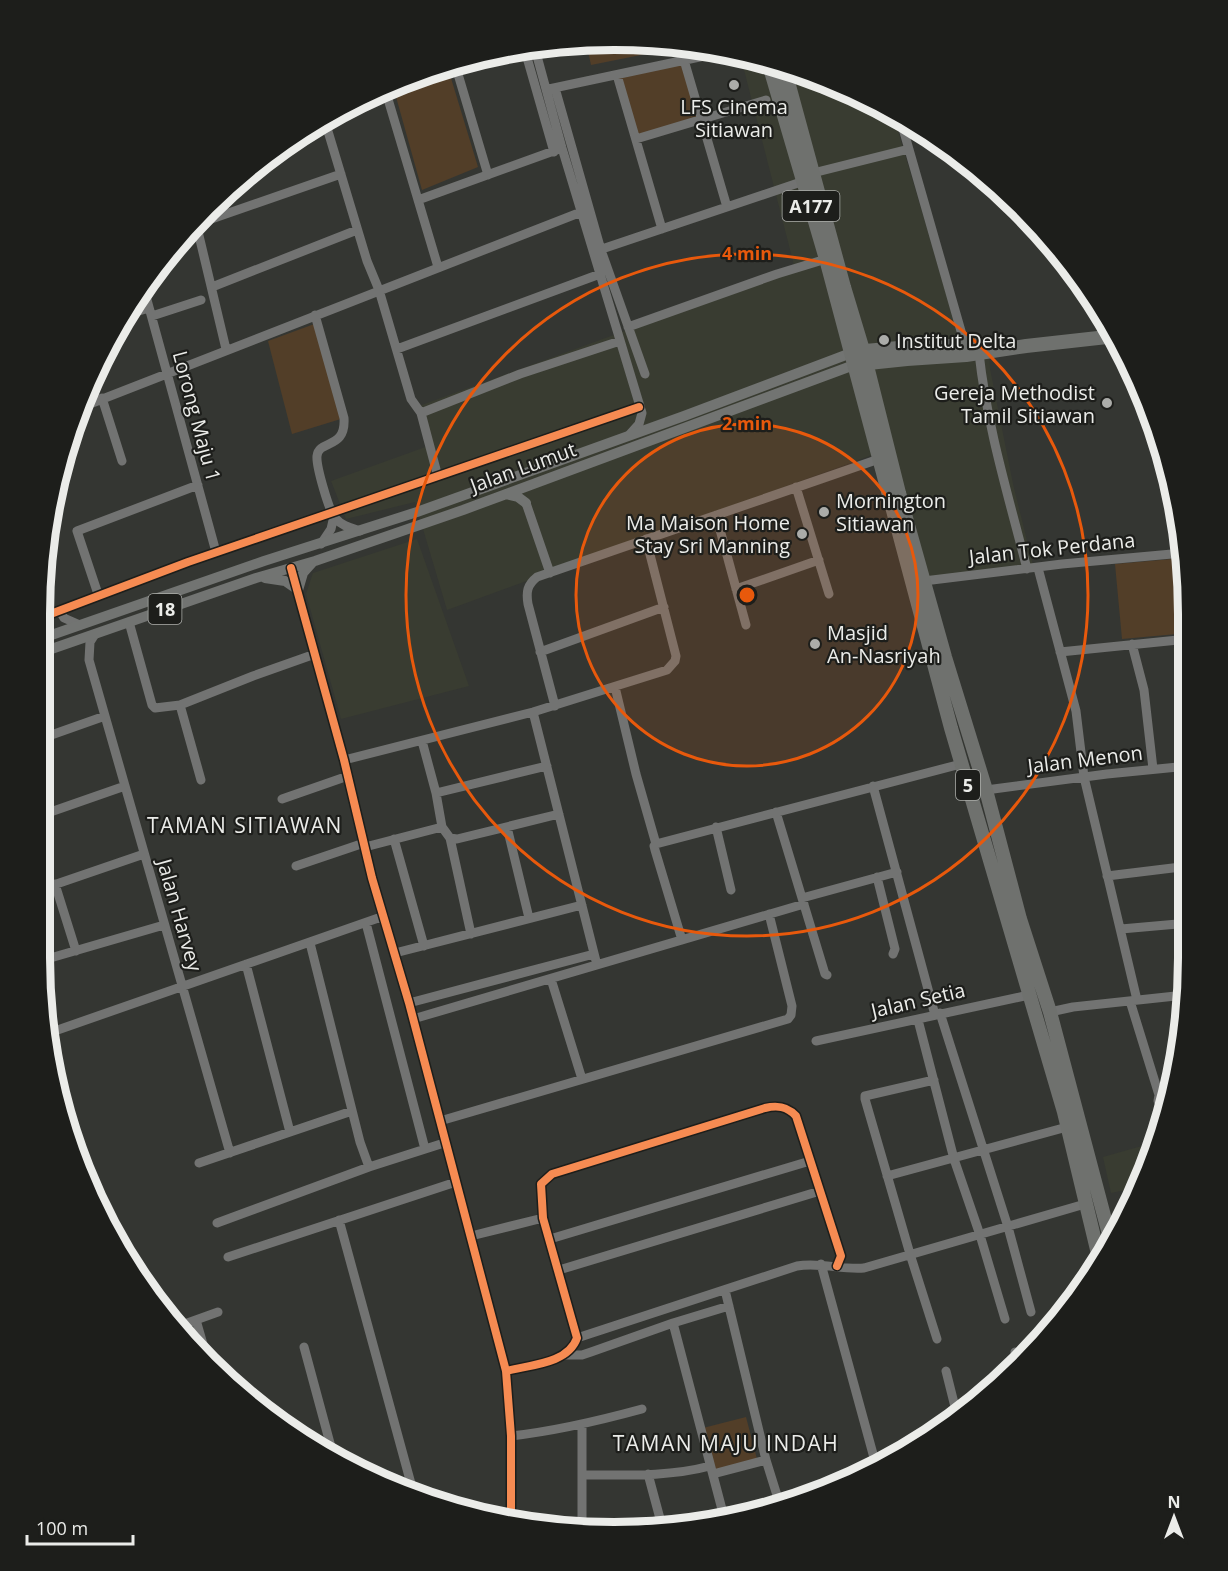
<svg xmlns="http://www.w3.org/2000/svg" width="1228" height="1571" viewBox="0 0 1228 1571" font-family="'Open Sans',sans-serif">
<rect width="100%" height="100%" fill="#343632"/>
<path fill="#393c31" d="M759 58 868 98 893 114 960 340 989 339 990 369 1013 484 1033 565 918 579 872 455 447 610 415 502 346 519 331 481 431 445 419 406 795 269 742 62Z
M417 539 469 686 341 719 306 594 313 573Z
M1188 646V716H1185L1173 648Z
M1156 1142 1145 1177 1140 1187 1111 1193 1103 1157Z"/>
<path fill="#523e28" d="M651 40 686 46 591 65 586 42Z
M684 60 701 119 636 139 617 75Z
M447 65 478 167 422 190 393 86 429 70Z
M947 147 964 158 1019 210 941 154Z
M317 323 344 418 292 434 268 341Z
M1184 558 1188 576V633L1122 639 1115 564Z
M746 1417 757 1459 714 1470 703 1428Z"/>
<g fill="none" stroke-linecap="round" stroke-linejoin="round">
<path stroke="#727372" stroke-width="9" d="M534 45 562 148 642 413 639 424 630 434
M524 47 554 152
M684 60 727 207
M455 64 488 175
M617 75 662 229
M555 88 601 250 645 374
M385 89 438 267
M549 89 723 52
M324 118 367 261 379 290 411 399 421 413 438 477
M900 118 965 345
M636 139 766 100
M813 173 909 149
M418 200 562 148
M196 223 226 349
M197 224 341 174
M596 251 804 181
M212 287 357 230
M144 289 216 552
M132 313 149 308
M315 315 344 418C346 450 319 439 317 456 316 466 329 511 335 518 342 526 351 528 360 531
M152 316 201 300
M628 327 777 274 826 259
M397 349 600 274
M979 353C987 427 1009 498 1027 569
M102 398 122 461
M82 407 589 209
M421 413 520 374 620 341
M796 487 829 594
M526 503 550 573
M716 515 746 625
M321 544 331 529 334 516
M291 568 344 760 372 878 409 1003 506 1371 511 1436V1518
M1038 568 1076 711 1084 777 1137 1000
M924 581 1062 564 1183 553
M736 589 819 560
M98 594 77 531 198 485
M60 611 64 618 80 625
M40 618 188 562 639 407
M129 622 152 705 155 708 180 705 253 676 315 654
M40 632V617
M95 634 90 642 89 660 230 1153
M1132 644 1144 690 1153 769
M540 652 664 607
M1060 652 1188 639
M615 687 636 774 656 844 654 846 655 850 682 940
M180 705 201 780
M555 706 528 604C526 592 527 585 537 577L879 459
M533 712 597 965
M40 739 105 716
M422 741 436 793 442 827 450 838 471 934
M344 760 533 712 667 670 675 661 676 656 646 539
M873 786 935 1015
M986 790 1107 774 1188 766
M436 793 547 766
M282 799 348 776
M776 812 825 974 827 975
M39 816 125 786
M507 827 529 918
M716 827 731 890
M450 838 457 839 559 814
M394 839 424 946
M656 844 961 764
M365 847 442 827
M296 866 364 843
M1107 876 1189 866
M877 877 895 949 893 954
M55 884 76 951
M39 890 144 854
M802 898 897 872
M366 923 425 1149
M1121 929 1189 923
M310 943 360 1142 369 1167
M395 953 582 905
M40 961 164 925
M246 964 290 1132
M551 979 582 1079
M1130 1001 1159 1095 1158 1101
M409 1003 594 954
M1050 1012 1073 1007 1185 995
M940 1013 1008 1227 1031 1312
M413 1019 804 904
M918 1020 954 1159 980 1235 1005 1319
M49 1033 384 916
M816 1041 1029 995
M934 1080 865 1096V1099L910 1254 937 1339
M440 1121 788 1019 791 1015 792 1006 769 914
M199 1163 352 1111
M887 1176 1067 1127
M339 1220 413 1491
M217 1223 369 1167 444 1143
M471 1236 543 1218
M550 1239 810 1161
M228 1257 456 1182
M821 1264 876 1465
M559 1270 820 1191
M725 1290 766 1460 780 1505
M196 1320 209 1365
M673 1323 724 1517
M179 1326 218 1312
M577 1338 797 1266C820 1262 842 1270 864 1268L1085 1204
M304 1347 334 1458
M1015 1352 1018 1362
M562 1355H582L591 1352 673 1323 729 1306
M506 1371C529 1365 568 1364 577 1338L543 1218 541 1184 552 1174 765 1108C777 1105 787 1106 796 1116L841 1256 837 1266
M946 1371 957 1415
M511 1436C556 1431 598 1421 642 1409
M648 1474 662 1526
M713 1474 766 1460
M583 1475C625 1475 669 1477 710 1466
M582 1528V1425"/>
<path stroke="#727472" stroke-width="10" d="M506 494 518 497 526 503
M265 578 285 581 298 590 303 573 312 563
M40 639 264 561 417 512 684 416 851 353
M40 653 256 578 315 561 463 510 854 365"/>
<path stroke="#6f716e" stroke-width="14" d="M768 61 826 259 951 728 1064 1112 1100 1262
M784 67 844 287 863 350 899 493 945 657 986 790 1020 919 1050 1012 1111 1242
M854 352 910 347 987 345
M859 364 907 359 966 355 1026 346 1116 336"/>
<g stroke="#1d1e1b" stroke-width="11">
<path id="cycleway" d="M291 568 344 760 372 878 409 1003 506 1371 511 1436V1518
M40 618 188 562 639 407
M506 1371C529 1365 568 1364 577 1338L543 1218 541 1184 552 1174 765 1108C777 1105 787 1106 796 1116L841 1256 837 1266"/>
</g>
<use href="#cycleway" stroke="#f68b52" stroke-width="8"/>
</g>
<circle cx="747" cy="595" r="171" fill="#e8590c" fill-opacity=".12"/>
<g fill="none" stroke="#e8590c" stroke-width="3">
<circle cx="747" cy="595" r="171"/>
<circle cx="747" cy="595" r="341"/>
</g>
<g fill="#abaca9" stroke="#1d1e1b" stroke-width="2">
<circle cx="734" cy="85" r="6"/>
<circle cx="884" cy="340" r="6"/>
<circle cx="1107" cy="403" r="6"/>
<circle cx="824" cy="512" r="6"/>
<circle cx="802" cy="534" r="6"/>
<circle cx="815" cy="644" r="6"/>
</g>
<g text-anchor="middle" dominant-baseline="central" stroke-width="4.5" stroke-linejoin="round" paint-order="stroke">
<g fill="#1d1e1b" stroke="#adaeab" stroke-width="1.5">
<rect x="782.5" y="191" width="57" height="30" rx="4.5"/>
<rect x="148.5" y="594" width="33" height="30" rx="4.5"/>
<rect x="956" y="770" width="24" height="30" rx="4.5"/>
</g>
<g font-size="18" font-weight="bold" fill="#ebece9">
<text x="811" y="206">A177</text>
<text x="165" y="609">18</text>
<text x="968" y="785">5</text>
</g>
<g font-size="20" fill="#ebece9" stroke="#1d1e1b" text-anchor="start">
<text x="734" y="106" text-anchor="middle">LFS Cinema<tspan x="734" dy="23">Sitiawan</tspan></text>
<text x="896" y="340">Institut Delta</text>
<text x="1095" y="392" text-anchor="end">Gereja Methodist<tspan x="1095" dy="23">Tamil Sitiawan</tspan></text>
<text x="836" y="500">Mornington<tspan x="836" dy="23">Sitiawan</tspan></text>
<text x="790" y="522" text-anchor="end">Ma Maison Home<tspan x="790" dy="23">Stay Sri Manning</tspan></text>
<text x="827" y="632">Masjid<tspan x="827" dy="23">An-Nasriyah</tspan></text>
</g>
<g font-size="20" fill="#ebece9" stroke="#1d1e1b">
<text transform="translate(197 416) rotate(75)">Lorong Maju 1</text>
<text transform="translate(523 467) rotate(-20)">Jalan Lumut</text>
<text transform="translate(1052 548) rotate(-6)">Jalan Tok Perdana</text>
<text transform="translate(1085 759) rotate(-7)">Jalan Menon</text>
<text transform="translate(180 915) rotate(74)">Jalan Harvey</text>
<text transform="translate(918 1000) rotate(-13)">Jalan Setia</text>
</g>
<g font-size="21" letter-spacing="1.5" fill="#ebece9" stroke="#1d1e1b">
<text x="245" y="825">TAMAN SITIAWAN</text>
<text x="726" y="1443">TAMAN MAJU INDAH</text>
</g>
</g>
<path d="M0 0H1228V1571H0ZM614 50H614A564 564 0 0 1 1178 614V958A564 564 0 0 1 614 1522H614A564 564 0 0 1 50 958V614A564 564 0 0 1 614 50Z" fill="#1d1e1b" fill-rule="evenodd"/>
<path fill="none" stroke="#ebece9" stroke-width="8" d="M614 50H614A564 564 0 0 1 1178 614V958A564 564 0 0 1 614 1522H614A564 564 0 0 1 50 958V614A564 564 0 0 1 614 50Z"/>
<circle cx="747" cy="595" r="9" fill="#e8590c" stroke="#1d1e1b" stroke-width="3"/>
<g font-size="18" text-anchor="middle" font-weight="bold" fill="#e8590c" stroke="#1d1e1b" stroke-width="4.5" stroke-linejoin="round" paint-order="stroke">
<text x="747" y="260">4 min</text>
<text x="747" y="430">2 min</text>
</g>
<g transform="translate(1174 1517)" stroke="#1d1e1b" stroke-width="4.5" paint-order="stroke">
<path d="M0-4.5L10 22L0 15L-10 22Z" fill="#ebece9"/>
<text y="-9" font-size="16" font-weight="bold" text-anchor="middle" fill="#ebece9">N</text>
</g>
<path d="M27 1535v9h106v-9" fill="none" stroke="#ebece9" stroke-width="3"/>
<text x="36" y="1535" font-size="18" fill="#ebece9" stroke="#1d1e1b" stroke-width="4.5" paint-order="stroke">100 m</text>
</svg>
